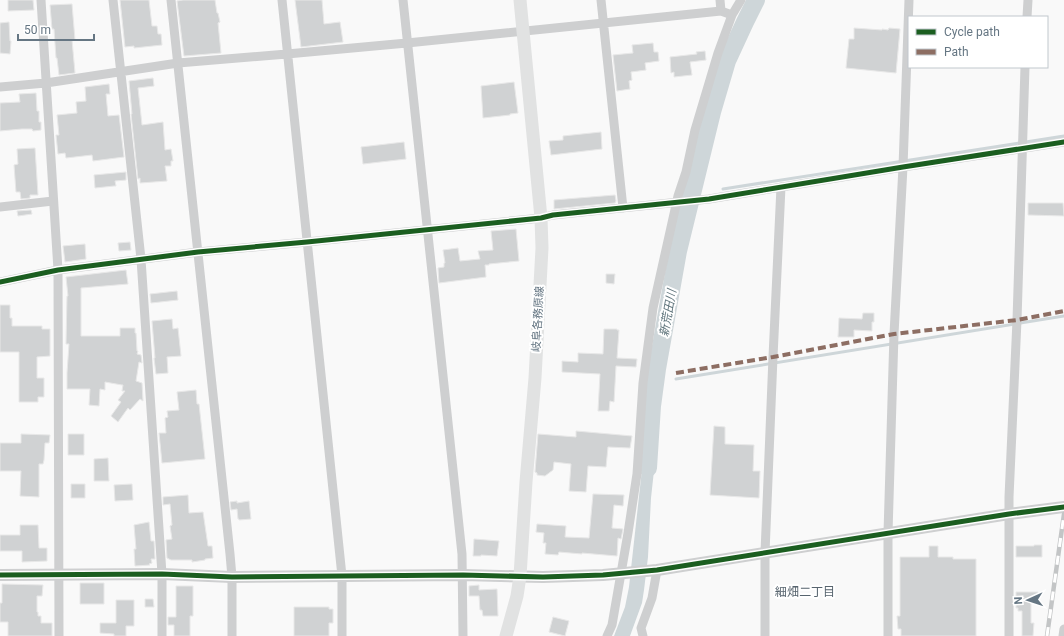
<svg xmlns="http://www.w3.org/2000/svg" width="1064" height="636" viewBox="0 0 1064 636" font-family="Roboto,'Noto Sans JP',sans-serif">
<rect width="100%" height="100%" fill="#f9f9f9"/>
<path fill="#ced6d9" d="M645 442 657 443 651 498 648 557 644 590 642 603 630 636H614L625 607 629 587Z"/>
<g fill="none" stroke-linecap="round" stroke-linejoin="round">
<path stroke="#ced6d9" stroke-width="3" d="M723 189 1064 136
M676 379 1064 316"/>
<path stroke="#ced6d9" stroke-width="18" d="M648 468 652 406 657 369 678 251 712 112 727 61 745 22 756 0"/>
</g>
<path fill="#d0d2d3" stroke="#e8e8e8" d="M8 0H33L34 10 8 11Z
M120 0H149L152 26H157L158 34H161L162 45 134 48V46L125 47Z
M183 0H215L217 13H218L220 22 218 23 221 53 184 56 177 1Z
M295 0H322L324 24 340 22 343 42 301 47Z
M72 4 75 40H72L75 73 59 75 57 58H56L54 29H52L50 5Z
M9 22 10 41H11L10 54 0 53V23Z
M854 28 882 30V29L888 30 889 28 900 29 896 73 846 68 849 39H854Z
M653 43 654 52H658L659 61 645 63 646 70 631 72 632 80 629 81 630 89 617 91 613 55 633 53 632 45Z
M705 51 706 60 690 62 692 75 674 77V72L671 73 670 57 697 54 696 52Z
M153 78 154 86 138 88 142 125 163 122 165 150 171 149 173 161H171V166H165L167 181 140 183V178L138 179 131 114H132L129 81Z
M514 82 518 113 510 114V115L483 118 481 86Z
M109 84 110 94H106L108 116 119 115 124 157 93 161 92 155 66 158 65 153 58 154 56 135H59L57 115 77 113 76 102 86 101 85 87Z
M36 93 37 111H39V122H41V130L33 131 32 129H22L0 131V103L20 102 19 94Z
M601 132 602 149 551 155 549 141 563 140V136Z
M404 142 406 159 363 164 361 147Z
M35 148 38 195H30V198L21 199 20 192H16L14 165 18 164 17 149Z
M126 172V180L115 181 116 186H114L95 188 94 175Z
M615 195 616 201 615 203 554 209V200Z
M1028 203H1063L1064 216 1028 215Z
M31 210 32 214 18 216 17 211Z
M516 229 519 261 489 264V265H485L486 277 439 283 438 268 444 267V263H445L443 250 458 248 460 261 480 259 478 251 493 250 491 231Z
M130 242 131 250 119 251 118 243Z
M85 244 86 259 65 262 63 246Z
M126 270 128 284 81 288V336H120V328H135V333H136L137 351H138L137 354 141 355 142 363 139 362 136 381 142 383 143 401 140 399 130 410 128 408 118 422 111 416 121 402 118 400 125 391H122L123 385H122L105 382V390L100 389 99 406 89 405 90 389H67V373L69 344H66L67 296H68L66 277Z
M606 274H615L614 284 606 283Z
M177 291 178 300 151 303 150 294Z
M0 305H10V318H12V326H42V329H50V356L37 357V378H44V397H38V402H19V352H0Z
M863 313H874V322H872V331L854 330V337H838L839 318 862 319Z
M172 319 173 329 178 328 181 356 167 357 168 373 156 374 154 358H155L152 321Z
M604 329H617V330H619L617 358 637 359 636 367 616 366 614 402 610 401 609 411H598L600 374 562 372V361L578 362V353L603 354Z
M196 390 197 404H199L205 459 162 463 159 433H166L165 418 168 417 167 411 179 410 177 392Z
M714 426 725 427V444L754 445 753 471H760L759 498 710 495Z
M576 431 632 436 630 448 608 447 606 467 588 466 586 492 569 491 571 464 554 462 553 470 545 476 537 475V473L535 472 538 434 576 437Z
M21 434 50 435 49 443H45L44 460 43 464H39V497L20 496 21 471H0V443H21Z
M68 434H84V455H68Z
M108 458 109 481H94V459Z
M71 484H85V498H71Z
M132 484 133 500 115 501 114 485Z
M593 494 624 495 623 506 614 505 612 528 623 529 621 539 618 538 617 556 582 553V554L559 552 558 555 545 554 546 543H543L544 533 536 532 537 524 566 526 565 537 589 538Z
M188 495 189 513 203 512 208 546H212L213 558 205 559V560L192 562V560H171L167 558 166 540 172 539 170 526 172 525 170 504 163 505V497Z
M237 501V503L249 501 251 519 239 520V519H238L237 509 231 510 230 502Z
M149 522 151 541H154L155 559H151L152 563 149 564 150 565 135 566 134 549H136L134 525Z
M20 525H38L39 548H47V561L22 562V551H0V535H20Z
M474 539 499 541 497 556 481 555V556H473Z
M1034 545H1042V557H1016V546H1034Z
M929 546H938V557H953V559H976V636H901V629H898L897 616H900V557H929Z
M80 583H104V604H80Z
M2 584 43 585 42 596H37V612H38V616H41V623H52V636H8V622H0V603H2Z
M479 585V590L497 589 498 616H483L482 610H480L479 596H469V586Z
M176 586H193V616H190V636H174V625H168V617H176Z
M1016 592H1038V601H1031V623H1034L1033 636H1022V611H1018V608H1016Z
M145 599H153L154 607H145Z
M116 600H134V626H126V636H114V634L100 633V623H116Z
M294 607H329V609H333V623H329V636H294Z
M553 617 569 621 565 636 549 632Z"/>
<g fill="none" stroke-linecap="round" stroke-linejoin="round">
<path stroke="#cecfd0" stroke-width="9" d="M41 0 58 270 59 636
M113 0 141 259 162 574V636
M171 0 230 554 232 577V636
M282 0 342 576V636
M403 0 462 554 463 636
M601 0 623 208
M732 15 741 0
M1027 17 1028 0
M0 87 46 83 178 63 287 54 407 43 721 11 720 0
M0 207 53 201
M0 282 58 270 198 252 307 242 541 218 553 215 709 199 903 167 1064 142
M607 636 612 625 628 533 637 474 643 383 653 308 678 196 686 172 695 130 718 53 732 15 721 11
M643 636 641 628 652 598 657 570
M765 636V553L773 357 781 187
M888 636V533L894 334 903 167 909 0
M1009 636V497L1017 320 1025 67
M1063 636 1064 629"/>
<path stroke="#cecfd0" stroke-width="12" d="M0 575 162 574 232 577 463 575 543 577 603 575 657 570 1009 514 1064 507"/>
<path stroke="#e1e2e2" stroke-width="13" d="M506 636 517 596 520 576 526 482 535 378 542 248 541 218 520 0"/>
<g stroke="#c3c5c6" stroke-width="4.5">
<path id="rail" d="M1047 636 1064 514"/>
</g>
<use href="#rail" stroke="#fff" stroke-width="3" stroke-dasharray="9" stroke-linecap="butt"/>
<path stroke="#8d6e63" stroke-width="4" stroke-dasharray="8 4" stroke-linecap="butt" d="M676 373 773 357 894 334 1017 320 1064 311"/>
<g stroke="#fff" stroke-width="8">
<path id="cycleway" d="M0 282 58 270 198 252 307 242 541 218 553 215 709 199 903 167 1064 142
M0 575 162 574 232 577 463 575 543 577 603 575 657 570 1009 514 1064 507"/>
</g>
<use href="#cycleway" stroke="#1b5e20" stroke-width="5"/>
</g>
<g text-anchor="middle" dominant-baseline="central" stroke-width="4" stroke-linejoin="round" paint-order="stroke">
<g font-size="11" fill="#657683" stroke="#fff">
<text transform="translate(538 319) rotate(-87)">岐阜各務原線</text>
</g>
<g font-size="12" font-style="italic" fill="#60757c" stroke="#fff">
<text transform="translate(668 313) rotate(-80)">新荒田川</text>
</g>
<g font-size="12" fill="#57646e" stroke="#fff">
<text x="805" y="592">細畑二丁目</text>
</g>
</g>
<rect x="908" y="16" width="140" height="52" fill="#ffffff" stroke="#c1c8cd"/>
<rect x="916" y="29" width="20" height="6" fill="#1b5e20" stroke="#c1c8cd"/>
<text x="944" y="36" font-size="12" fill="#657683">Cycle path</text>
<rect x="916" y="49" width="20" height="6" fill="#8d6e63" stroke="#c1c8cd"/>
<text x="944" y="56" font-size="12" fill="#657683">Path</text>
<g transform="translate(1028 600) rotate(267)" stroke="#ffffff" stroke-width="3" paint-order="stroke">
<path d="M0-3L7 15L0 10L-7 15Z" fill="#657683"/>
<text y="-6" font-size="11" font-weight="bold" text-anchor="middle" fill="#657683">N</text>
</g>
<path d="M18 34v6h76v-6" fill="none" stroke="#657683" stroke-width="2"/>
<text x="24" y="34" font-size="12" fill="#657683" stroke="#ffffff" stroke-width="3" paint-order="stroke">50 m</text>
</svg>
